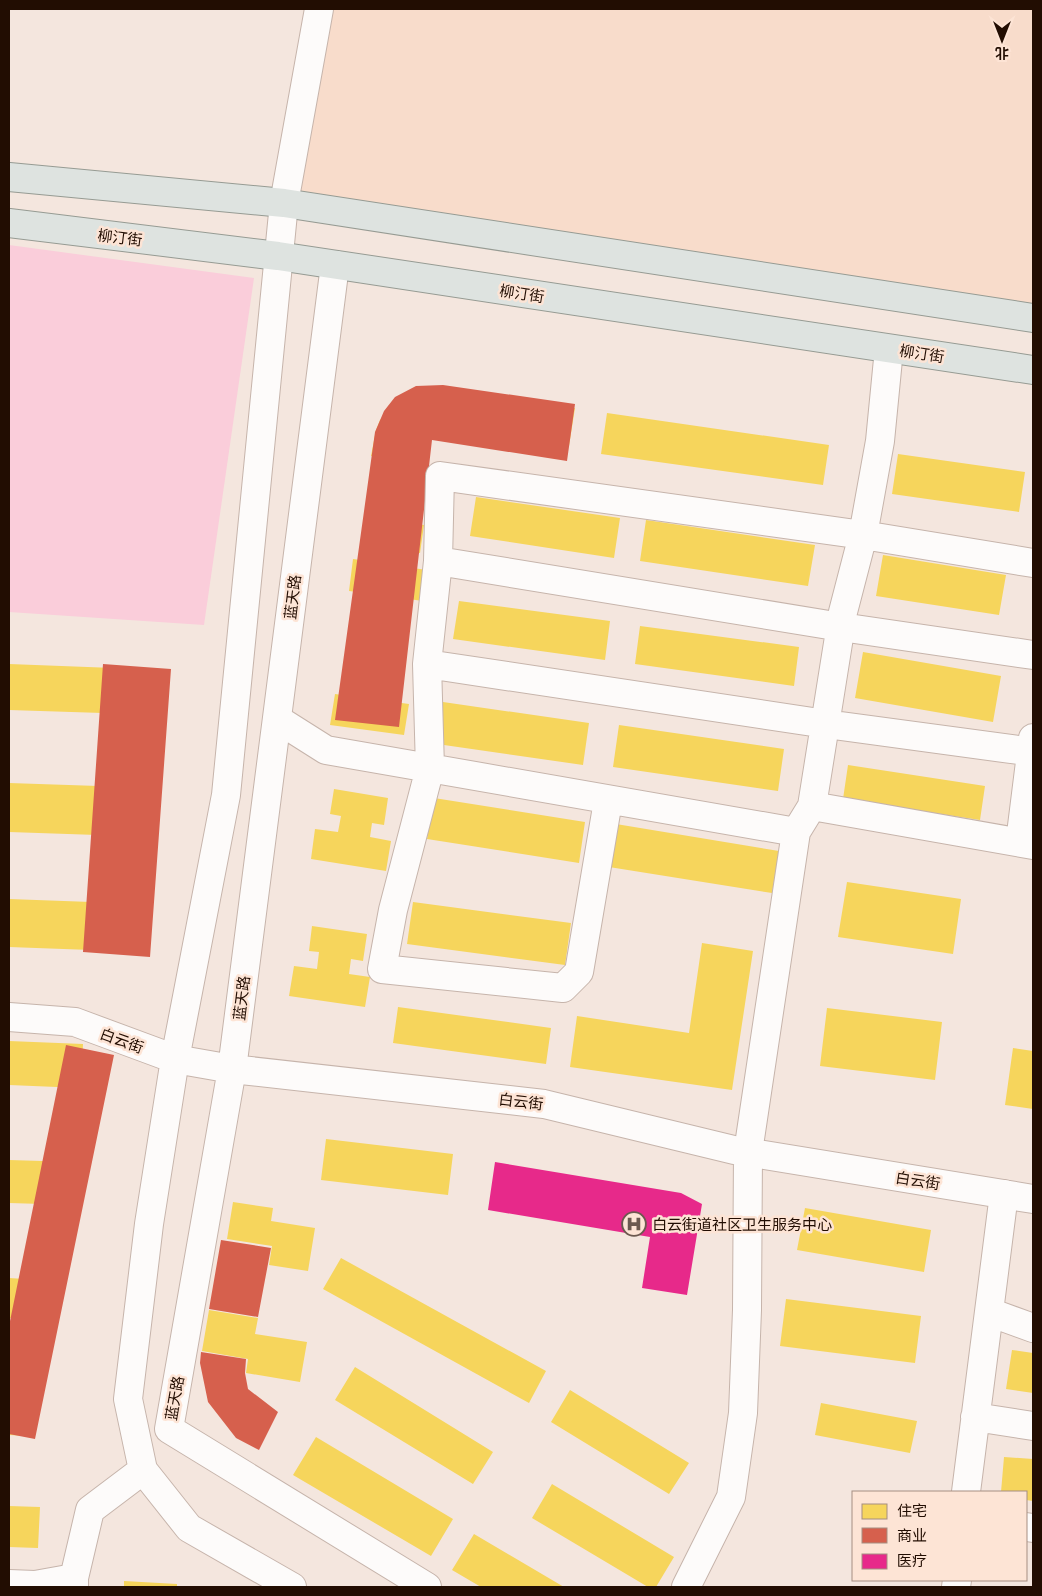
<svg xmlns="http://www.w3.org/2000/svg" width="1042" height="1596" viewBox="0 0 1042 1596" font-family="'Open Sans','Noto Sans SC',sans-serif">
<rect width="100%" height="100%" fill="#f4e6de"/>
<path fill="#f8dccb" d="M330 9H1033V309L294 195Z"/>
<path fill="#facdda" d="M9 245 254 278 204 625 9 612Z"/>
<path fill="#f6d55c" d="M440 387 575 408 569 446 429 425 419 432 411 444 410 461 371 456 376 430 380 420 391 407 411 394Z
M607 413 829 445 823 485 601 454Z
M898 454 1025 472 1019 512 892 494Z
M476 497 620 518 614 558 470 536Z
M370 518 424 525 420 553 408 551 406 567 427 570 423 601 349 591 353 559 377 562 379 545 367 544Z
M646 520 815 545 808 586 640 561Z
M883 555 1006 575 999 615 876 596Z
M459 601 610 621 605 660 453 639Z
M640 626 799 647 794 686 635 664Z
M863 652 1001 676 993 722 855 698Z
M352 653 406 660 402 687 390 686 387 701 409 704 404 735 330 725 335 694 357 697 360 679 348 678Z
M9 664 166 670 165 715 9 710Z
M443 702 589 723 583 765 437 744Z
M619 725 784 749 778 791 613 767Z
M848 765 985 786 980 820 843 799Z
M9 783 158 788 156 837 9 832Z
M334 789 388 798 384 825 372 823 370 837 391 841 386 871 311 859 315 829 338 832 341 816 330 814Z
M434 798 585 822 579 863 427 839Z
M616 824 779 851 772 893 609 867Z
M847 882 961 899 953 954 838 937Z
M9 899 146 904 145 952 9 947Z
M413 902 571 923 565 965 407 944Z
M312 926 367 934 363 961 351 959 349 974 370 977 365 1007 289 996 294 966 317 969 319 952 309 951Z
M702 943 753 951 732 1090 570 1067 577 1016 689 1033Z
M398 1007 551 1028 546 1064 393 1043Z
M827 1008 942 1022 935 1080 820 1066Z
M9 1041 83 1044 81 1088 9 1085Z
M1013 1048 1033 1051V1109L1005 1105Z
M326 1139 453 1154 448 1195 321 1180Z
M9 1160 76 1162 75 1205 9 1203Z
M233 1202 273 1208 271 1221 315 1228 308 1271 269 1265 272 1246 227 1239Z
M805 1208 931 1230 924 1272 797 1250Z
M341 1258 546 1371 529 1403 323 1289Z
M9 1278 56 1281 55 1321 9 1318Z
M786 1299 921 1316 915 1363 780 1346Z
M209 1310 258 1318 255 1334 307 1342 300 1382 246 1373 248 1359 202 1351Z
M1012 1350 1033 1353V1393L1006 1389Z
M355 1367 493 1452 473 1484 335 1400Z
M570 1390 689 1463 669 1494 551 1422Z
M9 1396 29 1397 28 1436 9 1435Z
M821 1403 917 1421 910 1453 815 1435Z
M316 1437 453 1519 431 1556 293 1475Z
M1004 1457 1033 1459V1501L1026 1500V1492H1001Z
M552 1484 674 1557 656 1587H648L532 1518Z
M9 1506 40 1507 38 1548 9 1547Z
M474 1534 564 1587H481L452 1570Z
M124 1581 177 1584V1587H124Z"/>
<path fill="#d6604d" d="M443 385 575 404 567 461 432 440 399 727 335 720 375 432 384 411 395 397 416 386Z
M103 664 171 669 150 957 83 952Z
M66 1045 114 1055 35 1439 9 1434V1326Z
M221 1240 271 1248 258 1317 209 1309Z
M201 1352 246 1359 245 1373 248 1389 278 1412 259 1450 236 1438 208 1402 200 1363Z"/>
<path fill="#e7298a" d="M495 1162 681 1193 702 1204 687 1295 642 1288 650 1237 488 1210Z"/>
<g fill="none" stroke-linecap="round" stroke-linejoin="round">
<g stroke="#c6b4ab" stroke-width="30">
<path id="minor" d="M335 265 232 1069 169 1429 427 1587
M438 561 841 627 1033 655
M427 664 826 724 1033 752
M277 719 326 750 796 832
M608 801 579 972 563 988 382 969 393 910 430 768 427 664 438 561 440 476 863 535 1033 563
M812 806 1033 845
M1020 842 1033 738
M9 1017 75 1022 175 1059 232 1069 544 1104 734 1150 1033 1199
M989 1312 1033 1328
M975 1417 1033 1426
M966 1492 1004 1194
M1026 1527 1033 1528
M9 1584 35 1585 74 1578
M74 1587V1578L90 1510 143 1470
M292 1587 189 1528 143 1470 128 1399 149 1224 175 1059 226 795 284 203 319 9
M686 1587 731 1497 743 1413 747 1310 748 1152 796 832 812 806 843 612 863 535 880 441 889 349
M956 1587 957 1580"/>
</g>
<g stroke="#969b93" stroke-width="30">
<path id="major" d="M9 177 284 203 1033 318
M9 223 278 256 1033 370"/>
</g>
<use href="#minor" stroke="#fdfbfa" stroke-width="28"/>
<use href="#major" stroke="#dee3e0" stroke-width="28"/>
</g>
<defs>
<g id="hospital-ring" transform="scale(1.25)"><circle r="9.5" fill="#fde4d5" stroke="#6c594f" stroke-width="1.5"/><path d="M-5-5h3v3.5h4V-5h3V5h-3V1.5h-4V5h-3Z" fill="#6c594f"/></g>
</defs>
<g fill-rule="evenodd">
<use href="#hospital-ring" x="634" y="1224"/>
</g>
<g text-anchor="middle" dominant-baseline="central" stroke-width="5" stroke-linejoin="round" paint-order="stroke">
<g font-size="15" fill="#220d02" stroke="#fde4d5">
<text transform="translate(120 237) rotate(7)">柳汀街</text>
<text transform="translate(522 293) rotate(9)">柳汀街</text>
<text transform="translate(922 353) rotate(9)">柳汀街</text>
<text transform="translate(292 597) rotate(-83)">蓝天路</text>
<text transform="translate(241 998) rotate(-83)">蓝天路</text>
<text transform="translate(122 1040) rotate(20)">白云街</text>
<text transform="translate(521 1101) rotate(7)">白云街</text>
<text transform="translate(918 1180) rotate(9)">白云街</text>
<text transform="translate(174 1398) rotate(-80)">蓝天路</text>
</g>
<g font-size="15" fill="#220d02" stroke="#fde4d5" text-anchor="start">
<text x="652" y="1224">白云街道社区卫生服务中心</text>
</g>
</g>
<rect width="1042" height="1596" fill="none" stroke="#220d02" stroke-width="20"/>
<rect x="852" y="1491" width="175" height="90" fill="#fde4d5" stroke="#a58e81"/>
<rect x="862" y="1504" width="25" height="15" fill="#f6d55c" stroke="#a58e81"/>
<text x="897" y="1516" font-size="15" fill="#220d02">住宅</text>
<rect x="862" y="1528" width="25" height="15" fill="#d6604d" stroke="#a58e81"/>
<text x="897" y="1541" font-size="15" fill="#220d02">商业</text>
<rect x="862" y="1554" width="25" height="15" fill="#e7298a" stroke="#a58e81"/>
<text x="897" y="1566" font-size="15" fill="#220d02">医疗</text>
<g transform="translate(1002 40) rotate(180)" stroke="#fde4d5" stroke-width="4" paint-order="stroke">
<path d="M0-4L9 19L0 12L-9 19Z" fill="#220d02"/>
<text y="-8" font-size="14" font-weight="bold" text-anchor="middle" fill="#220d02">北</text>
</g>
</svg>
